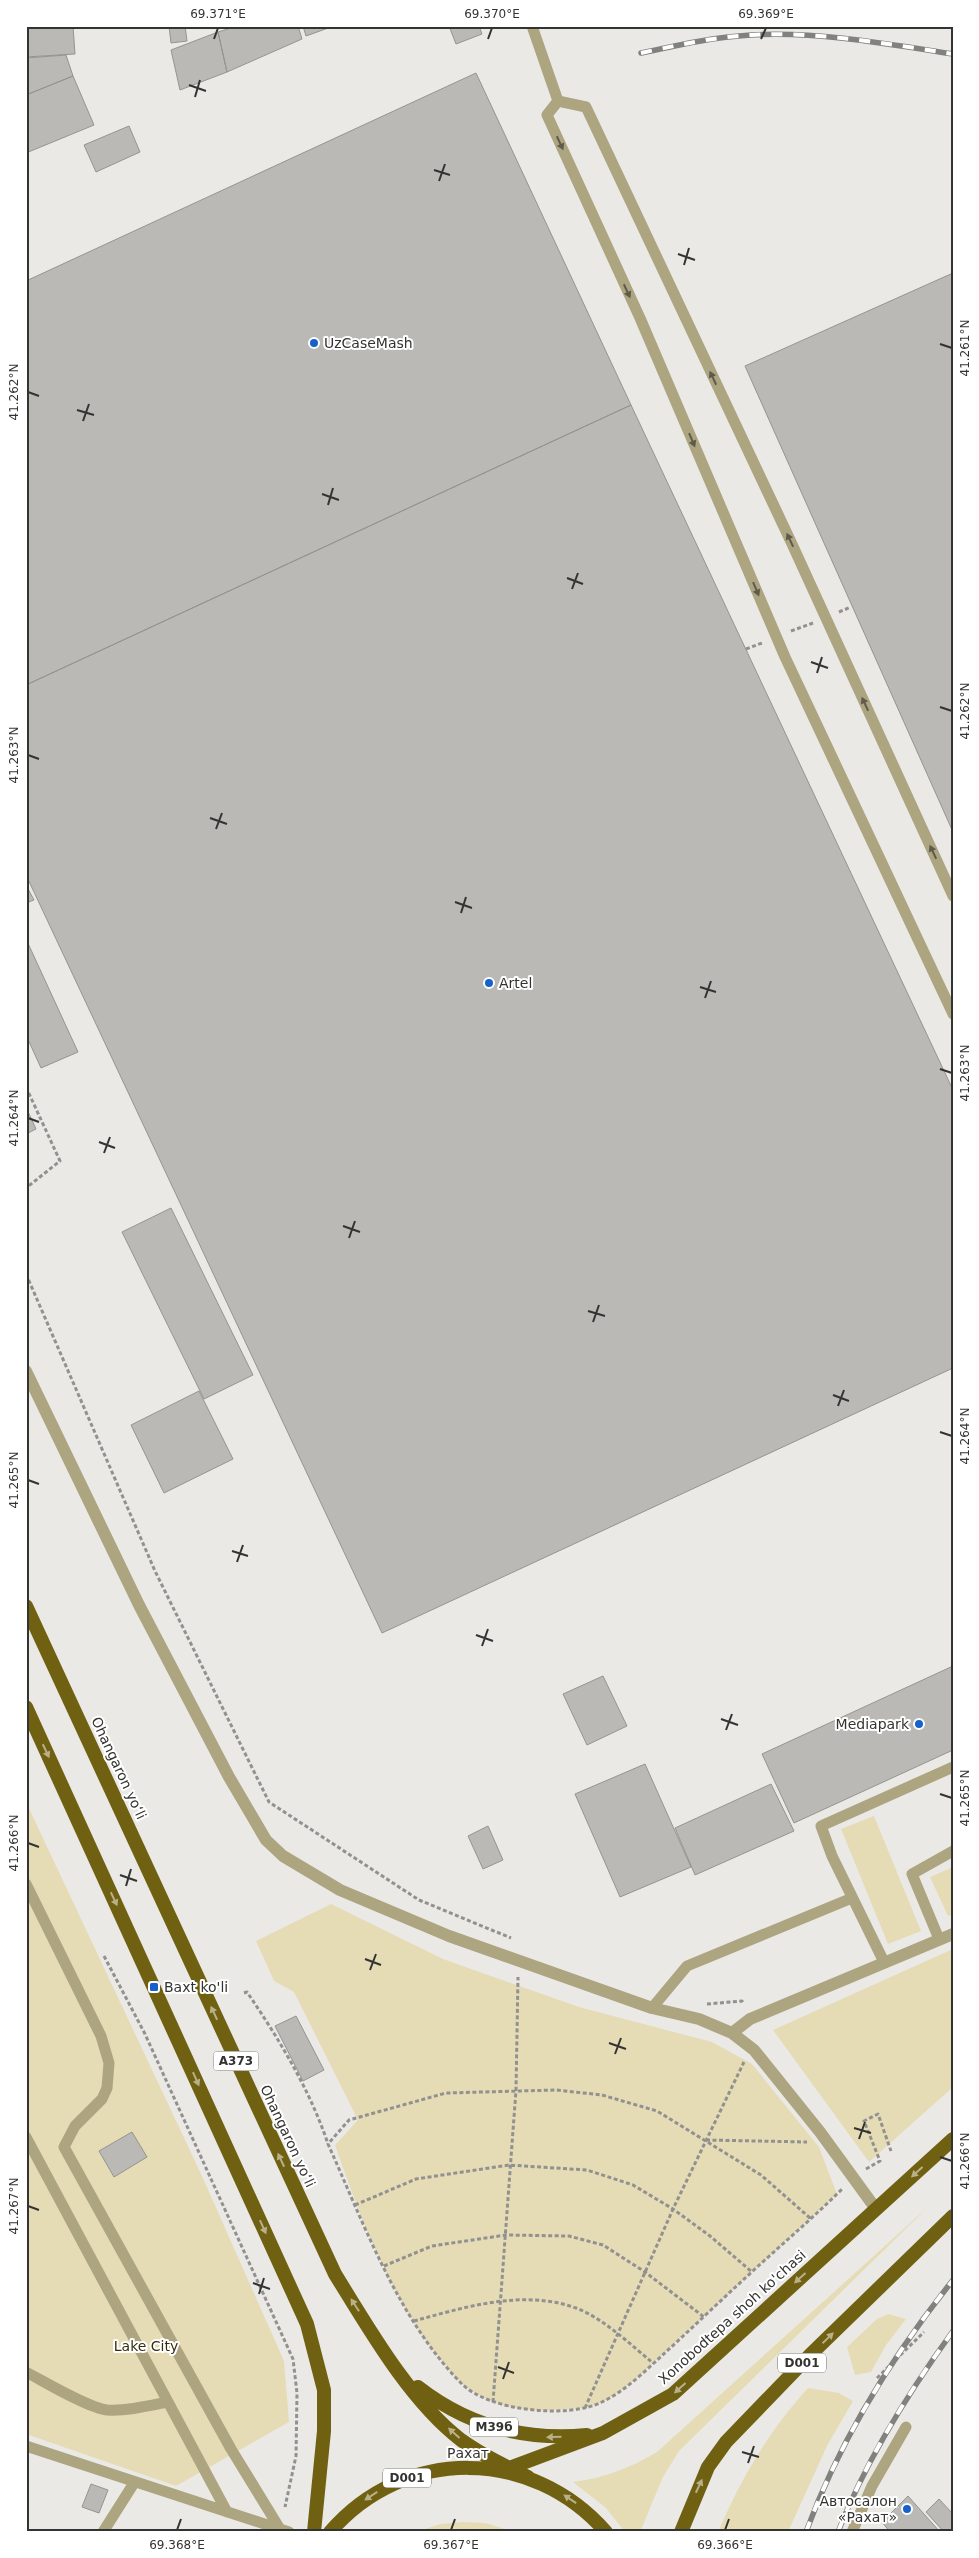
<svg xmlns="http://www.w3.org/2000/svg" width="979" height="2558" viewBox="0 0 979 2558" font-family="'DejaVu Sans',sans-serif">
<rect width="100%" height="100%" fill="#eae9e6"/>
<path fill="#e5dcb6" d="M26 1802 202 2176 284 2361 289 2422 176 2486 26 2434Z
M874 1816 921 1931 888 1944 841 1829Z
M953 1867V1914L948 1916 930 1877Z
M331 1904 443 1959 579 2007 712 2042 752 2064 819 2147 837 2194 653 2363C634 2381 611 2403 584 2408 573 2409 561 2409 550 2410 520 2412 489 2404 465 2386 457 2381 451 2371 444 2364 394 2305 360 2218 335 2145L358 2120 294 1992 274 1981 256 1941Z
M953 1949V2087L869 2162 773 2030Z
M928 2207 679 2451 663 2477 640 2532H625L606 2508 573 2482C604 2478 630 2468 657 2452Z
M888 2314 906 2319 886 2345 871 2372 855 2375 847 2347 877 2319Z
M808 2388 839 2393 853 2401 827 2446 788 2532H718C742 2477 768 2432 808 2388Z
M463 2522 485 2523 515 2532H416L440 2524Z"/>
<path fill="#bab9b5" stroke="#949490" d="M26 26H73L75 54 26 57Z
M169 26H185L187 41 171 43Z
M237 26H298L302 39 227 72 218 32Z
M303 26H331V27L306 36Z
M449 26H479L482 34 456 44Z
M218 32 227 72 180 90 171 50Z
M66 55 73 76 26 95V58Z
M476 73 631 405 26 685V281Z
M73 76 94 125 26 153V95Z
M129 126 140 152 96 172 84 145Z
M953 273V832L745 366Z
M631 405 953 1090V1368L382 1633 26 875V685Z
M26 885 34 900 26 903Z
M26 939 78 1052 41 1068 26 1035Z
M26 1107 36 1129 26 1134Z
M171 1208 253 1375 204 1399 122 1232Z
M199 1391 233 1459 164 1493 131 1425Z
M953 1666V1750L794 1823 762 1754Z
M603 1676 627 1726 587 1745 563 1694Z
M645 1764 691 1867 620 1897 575 1794Z
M771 1784 794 1831 695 1875 675 1828Z
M488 1826 503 1860 483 1869 468 1836Z
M296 2016 324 2070 303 2081 275 2026Z
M132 2132 147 2157 114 2177 99 2151Z
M91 2484 108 2490 99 2513 82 2507Z
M908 2496 940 2532H890L882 2522Z
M939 2499 953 2514V2532H944L926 2512Z"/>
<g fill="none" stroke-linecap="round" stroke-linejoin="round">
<path stroke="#92918f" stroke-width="3" stroke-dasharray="4 2.5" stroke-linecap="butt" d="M839 612 851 607
M791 631 813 623
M746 649 762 643
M26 1087 60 1161 26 1188
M26 1274 155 1571 269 1802 419 1900 511 1938
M104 1956 145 2034 293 2359 297 2393 296 2456 285 2507
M244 1993 247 1992C279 2039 310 2090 328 2144
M707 2004 742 2001 744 2004
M706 2140 807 2142
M866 2169 880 2161 864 2121 878 2114 891 2151
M355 2205 416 2179 509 2165 587 2170 633 2185 673 2209 710 2236 752 2272
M810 2218 761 2175 657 2111 602 2095 556 2090 446 2093 349 2120 328 2144C364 2224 399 2321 462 2384 489 2411 568 2419 602 2402 627 2390 647 2369 667 2351 692 2328 717 2304 742 2281 775 2250 810 2221 842 2189
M384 2266 432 2246 506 2235 569 2236 603 2245 645 2272 704 2317
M414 2321C465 2307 523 2289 576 2308 603 2318 631 2345 653 2363
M877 2378 924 2332
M493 2402 516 2090 518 1977
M585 2408 673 2209 744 2062"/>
<path stroke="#ada480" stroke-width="11" d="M532 26 558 101
M558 101 547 115 640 318 785 657 953 1014
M558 101 586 107 792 544 953 896
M26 1884 101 2036 109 2063 107 2088 102 2099 75 2126 64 2147 231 2449 280 2529
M939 1939 912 1874 953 1851
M884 1962 832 1856 821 1826 953 1767
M652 2008 687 1966 852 1898
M26 2137 227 2512
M26 2372C45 2382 88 2408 107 2410 127 2411 148 2406 168 2402
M26 2446 289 2532
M103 2532 134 2483
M852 2532 872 2486 906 2427"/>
<path stroke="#ada480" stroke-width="12" d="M26 1371 139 1605 229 1777 266 1840 283 1856 340 1890 449 1936 652 2008 699 2019 732 2033 750 2019 953 1934
M732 2033 754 2050 820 2132 876 2209"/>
<path stroke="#706012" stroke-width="14" d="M26 1606 335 2274C369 2329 410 2401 461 2440 482 2455 505 2466 528 2477
M26 1707 307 2324 324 2390V2431L314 2532
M418 2387C468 2426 525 2441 587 2435
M504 2470 603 2433 673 2394 953 2139
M330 2532C404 2446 532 2447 606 2532
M681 2532 708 2467 726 2442 810 2355 953 2216"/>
<g stroke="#81817e" stroke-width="5.5">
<path id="rail" d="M641 53C678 45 714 37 751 35 816 31 889 44 953 54
M806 2532C839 2442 893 2355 953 2280
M838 2532C866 2460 908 2393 953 2331"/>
</g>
<use href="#rail" stroke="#fff" stroke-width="4" stroke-dasharray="11" stroke-linecap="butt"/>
</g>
<defs><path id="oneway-solid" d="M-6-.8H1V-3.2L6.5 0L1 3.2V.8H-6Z" transform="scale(1.25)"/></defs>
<g fill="#5e5b4d">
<use href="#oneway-solid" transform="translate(560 143) rotate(65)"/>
<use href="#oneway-solid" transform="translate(627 291) rotate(65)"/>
<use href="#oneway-solid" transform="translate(713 378) rotate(-115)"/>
<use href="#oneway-solid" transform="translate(692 440) rotate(67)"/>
<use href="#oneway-solid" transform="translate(790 540) rotate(-115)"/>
<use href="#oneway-solid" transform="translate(756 589) rotate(67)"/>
<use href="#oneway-solid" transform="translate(865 704) rotate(-115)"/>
<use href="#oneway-solid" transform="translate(933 852) rotate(-115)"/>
</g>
<g fill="#b8b088">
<use href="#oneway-solid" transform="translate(46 1751) rotate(65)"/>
<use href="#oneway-solid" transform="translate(114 1899) rotate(65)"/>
<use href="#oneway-solid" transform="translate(214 2013) rotate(-115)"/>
<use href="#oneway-solid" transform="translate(196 2079) rotate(66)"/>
<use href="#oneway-solid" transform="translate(281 2160) rotate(-115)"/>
<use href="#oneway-solid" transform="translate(917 2172) rotate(138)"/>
<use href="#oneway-solid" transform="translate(263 2227) rotate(66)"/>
<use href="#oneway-solid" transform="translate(800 2278) rotate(138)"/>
<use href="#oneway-solid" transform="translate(355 2305) rotate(-123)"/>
<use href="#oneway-solid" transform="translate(828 2338) rotate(-44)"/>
<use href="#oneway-solid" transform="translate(680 2388) rotate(138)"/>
<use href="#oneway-solid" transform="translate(454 2433) rotate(-138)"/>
<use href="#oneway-solid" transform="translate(554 2437) rotate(179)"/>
<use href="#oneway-solid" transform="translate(699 2486) rotate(-65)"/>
<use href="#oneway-solid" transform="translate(371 2496) rotate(147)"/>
<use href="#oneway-solid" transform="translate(570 2499) rotate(-146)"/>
</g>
<path fill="none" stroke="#333331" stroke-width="2" d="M214 39 218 28M488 39 492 28M761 39 766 28M189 85 206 91M195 97 200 80M434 170 450 175M439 181 445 164M678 254 695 260M684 265 689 248M940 344 952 348M28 392 39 396M77 410 94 415M83 421 89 404M322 494 339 500M328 505 333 488M567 578 583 584M572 589 578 573M811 662 828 668M817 673 822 657M940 707 952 711M28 755 39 759M210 818 227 824M216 829 222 813M455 902 472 908M461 913 466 897M700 987 716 992M705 998 711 981M940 1069 952 1073M28 1118 39 1122M99 1142 115 1148M104 1153 110 1137M343 1226 360 1232M349 1238 355 1221M588 1311 605 1316M593 1322 599 1305M833 1395 849 1401M838 1406 844 1390M940 1432 952 1436M28 1480 39 1484M232 1551 248 1556M237 1562 243 1545M476 1635 493 1641M482 1646 488 1629M721 1719 738 1725M726 1730 732 1714M940 1794 952 1798M28 1843 39 1847M120 1875 137 1881M126 1886 131 1869M365 1959 381 1965M370 1970 376 1954M609 2043 626 2049M615 2054 621 2038M854 2128 871 2133M859 2139 865 2122M940 2157 952 2161M28 2206 39 2210M253 2283 270 2289M259 2294 264 2278M498 2367 514 2373M503 2379 509 2362M742 2452 759 2457M748 2463 754 2446M177 2530 181 2519M451 2530 455 2519M725 2530 729 2519"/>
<g fill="#1661cb" stroke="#fff" stroke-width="2">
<circle cx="314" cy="343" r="5"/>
<circle cx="489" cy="983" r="5"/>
<circle cx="919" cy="1724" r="5"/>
<rect x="149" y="1982" width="10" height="10" rx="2.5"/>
<circle cx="907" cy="2509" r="5"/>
</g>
<g text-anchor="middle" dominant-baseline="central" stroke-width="4" stroke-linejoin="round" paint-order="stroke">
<g fill="#fff" stroke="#70706f" stroke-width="1">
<rect x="213.5" y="2051.5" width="45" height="19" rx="4"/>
<rect x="778" y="2353.5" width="48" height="19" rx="4"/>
<rect x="470" y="2417.5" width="48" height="19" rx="4"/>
<rect x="383" y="2468.5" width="48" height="19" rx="4"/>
</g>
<g font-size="12" font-weight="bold" fill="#333331">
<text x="236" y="2061">A373</text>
<text x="802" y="2363">D001</text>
<text x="494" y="2427">M39б</text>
<text x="407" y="2478">D001</text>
</g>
<g font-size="14" fill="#333331" stroke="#fff" text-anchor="start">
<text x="324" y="343">UzCaseMash</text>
<text x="499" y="983">Artel</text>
<text x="909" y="1724" text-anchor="end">Mediapark</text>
<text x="164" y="1987">Baxt ko'li</text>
<text x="897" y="2501" text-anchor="end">Автосалон<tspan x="897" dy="16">«Рахат»</tspan></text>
</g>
<g font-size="14" fill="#333331" stroke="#fff">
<text transform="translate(119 1768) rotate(65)">Ohangaron yoʻli</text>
<text transform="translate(288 2136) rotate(65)">Ohangaron yoʻli</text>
<text transform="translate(732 2317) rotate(-42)">Xonobodtepa shoh ko'chasi</text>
<text x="468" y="2453">Рахат</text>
</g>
<g font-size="14" fill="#352e0d" stroke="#fff">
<text x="146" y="2346">Lake City</text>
</g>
</g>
<rect width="979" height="2558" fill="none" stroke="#ffffff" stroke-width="55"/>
<rect x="28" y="28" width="924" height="2502" fill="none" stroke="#333331" stroke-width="2"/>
<g font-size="12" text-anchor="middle" fill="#333331">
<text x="218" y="18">69.371°E</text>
<text x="492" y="18">69.370°E</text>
<text x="766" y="18">69.369°E</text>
<text transform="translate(965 348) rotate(-90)" y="4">41.261°N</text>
<text transform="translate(14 392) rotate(-90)" y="4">41.262°N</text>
<text transform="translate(965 711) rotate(-90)" y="4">41.262°N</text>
<text transform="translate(14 755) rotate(-90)" y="4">41.263°N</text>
<text transform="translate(965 1073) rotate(-90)" y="4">41.263°N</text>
<text transform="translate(14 1118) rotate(-90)" y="4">41.264°N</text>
<text transform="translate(965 1436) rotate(-90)" y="4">41.264°N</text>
<text transform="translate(14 1480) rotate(-90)" y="4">41.265°N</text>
<text transform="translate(965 1798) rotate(-90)" y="4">41.265°N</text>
<text transform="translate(14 1843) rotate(-90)" y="4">41.266°N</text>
<text transform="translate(965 2161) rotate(-90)" y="4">41.266°N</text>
<text transform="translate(14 2206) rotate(-90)" y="4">41.267°N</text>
<text x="177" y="2549">69.368°E</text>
<text x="451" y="2549">69.367°E</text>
<text x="725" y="2549">69.366°E</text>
</g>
</svg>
